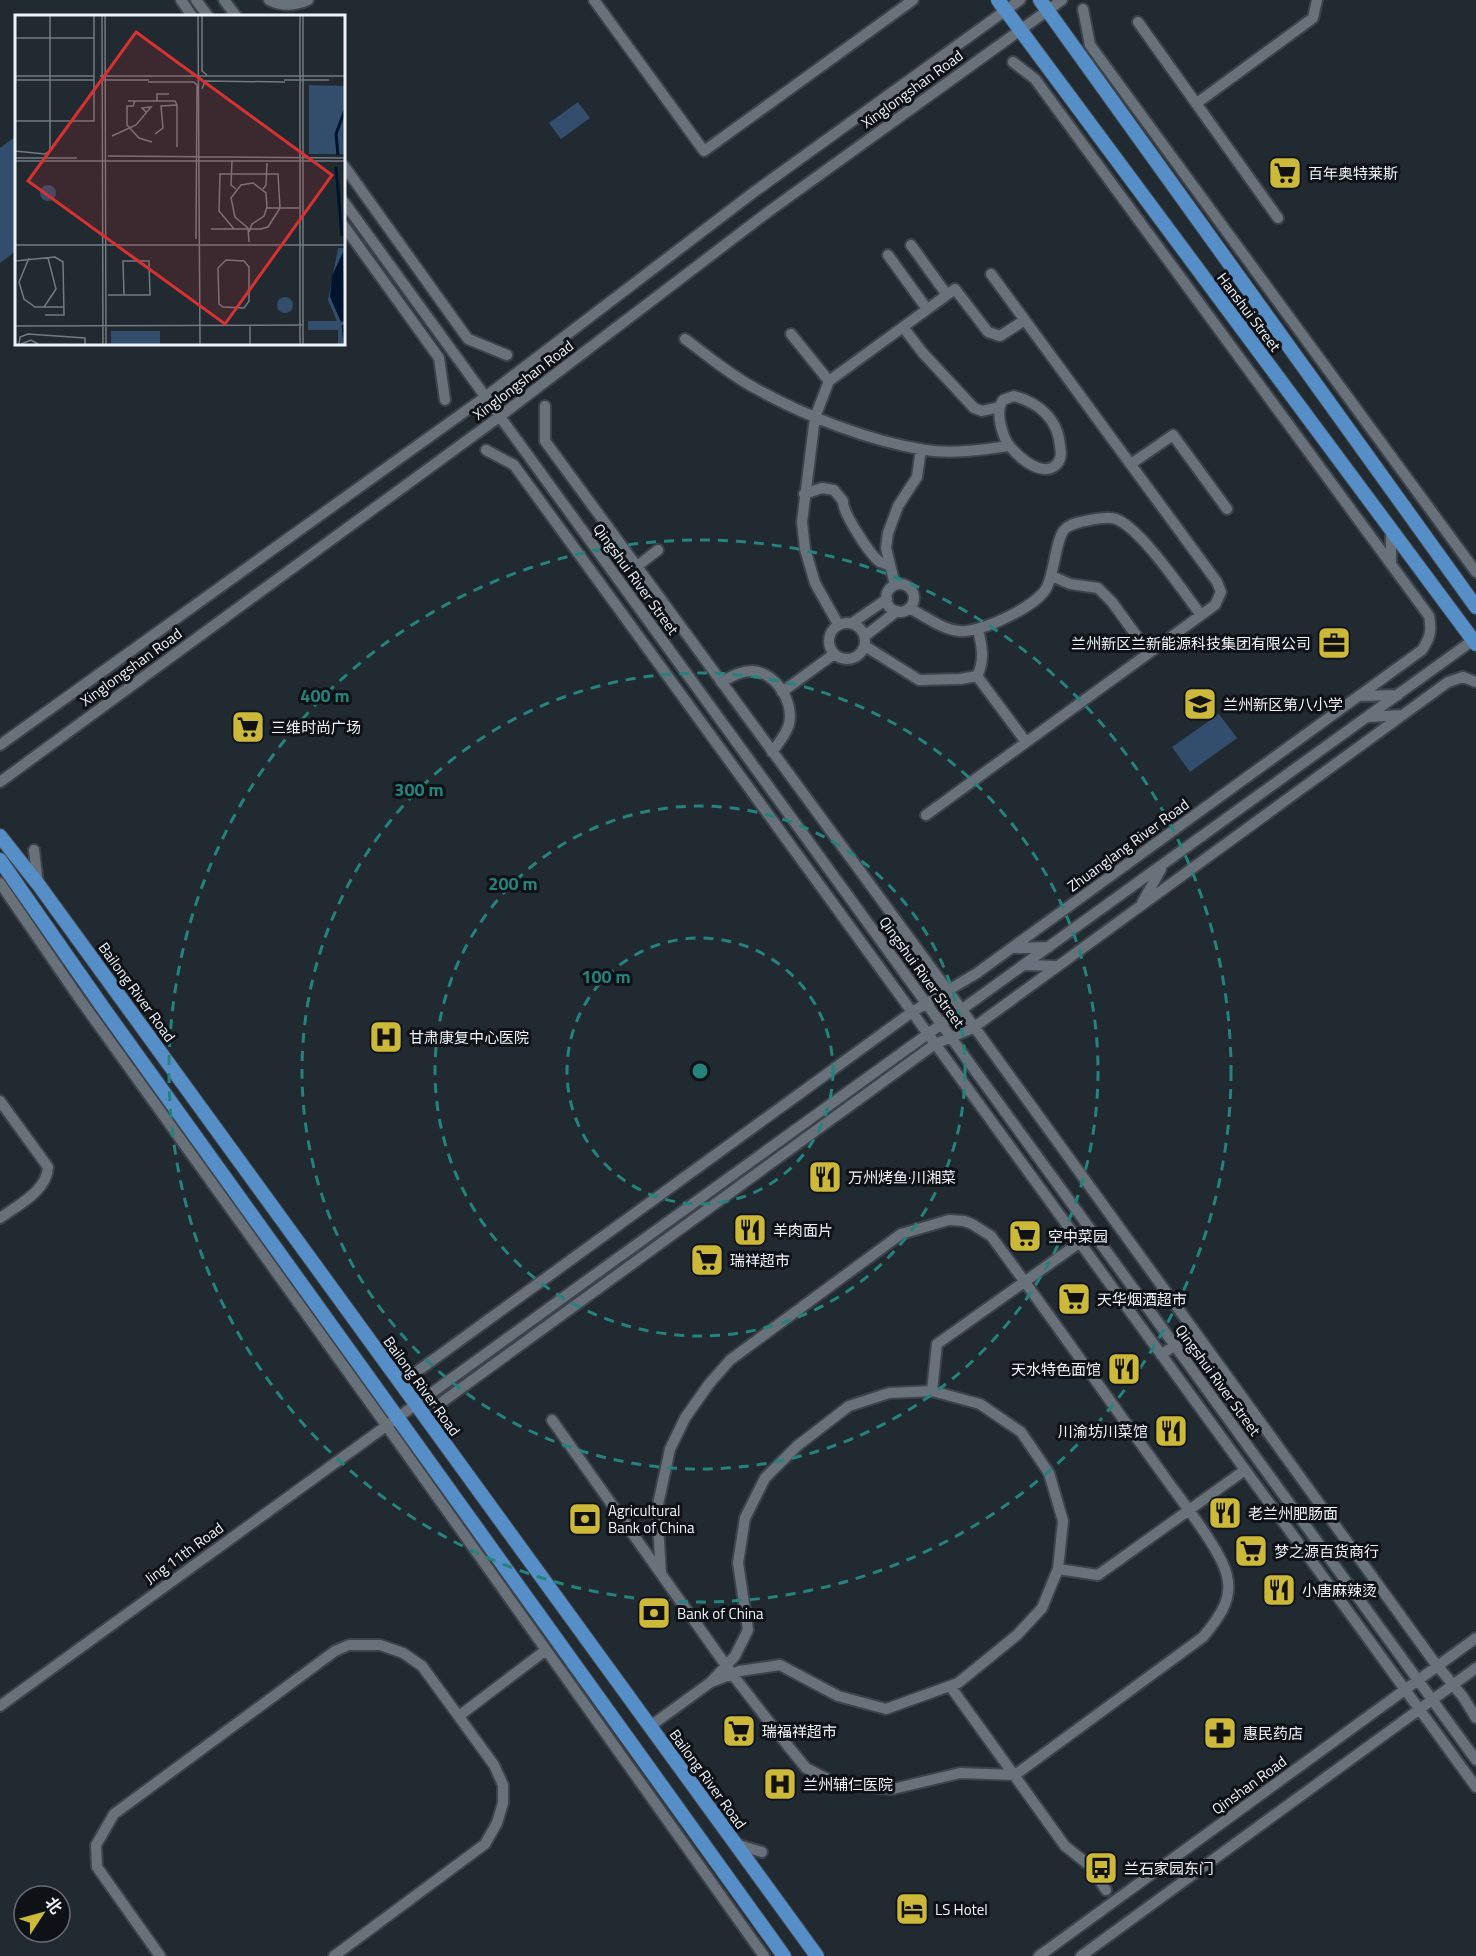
<svg xmlns="http://www.w3.org/2000/svg" width="1476" height="1956" viewBox="0 0 1476 1956" font-family="'Titillium Web','Noto Sans SC',sans-serif">
<rect width="100%" height="100%" fill="#212931"/>
<path fill="#334e6c" d="M578 102 590 118 561 139 549 123Z
M16 136V251L0 263V148Z
M1219 714 1237 738 1190 772 1172 747Z"/>
<g fill="none" stroke-linecap="round" stroke-linejoin="round">
<g stroke="#3d434a" stroke-width="14">
<path id="minor" d="M181 0 192 16
M196 0 208 16
M224 0 236 16
M269 0C283 7 295 6 308 0
M594 0 704 151 913 0
M1083 9 1090 45 1476 572
M1138 22 1278 218
M1197 103 1313 18 1317 0
M344 166 468 339 507 355
M344 202 1476 1760
M344 226 439 358 445 400
M911 245 947 295
M888 255 927 309
M903 327 922 352 974 408 982 411 999 407
M791 334 829 381
M685 339C707 355 729 374 753 387 802 415 869 441 925 450 952 454 982 450 1008 446
M1014 396C1039 403 1058 419 1060 446 1061 452 1062 458 1057 464 1042 481 1009 451 1004 436 1000 425 996 410 1003 400Z
M545 406V441L962 1010 1432 1659 1463 1697 1476 1718
M486 450 514 465 1476 1787
M1131 464 1173 435 1227 509
M804 494 822 488 834 490 843 501C842 512 870 555 880 562 882 563 886 564 888 565
M1391 564V531
M636 567 658 550
M1052 576 1070 584 1098 588 1112 602 1149 653
M886 598a14 14 0 1 1 28 0a14 14 0 1 1-28 0Z
M895 585 886 548 888 533 898 506 917 477 921 449
M909 608C925 616 941 629 959 631 979 634 1038 606 1047 587 1054 573 1056 540 1064 530 1069 524 1077 523 1085 521 1094 519 1108 516 1116 519 1141 528 1184 593 1201 615
M829 641a18 18 0 1 1 36 0a18 18 0 1 1-36 0Z
M852 623 887 599
M838 624 815 583 805 549 802 522 815 417 829 381 955 289 988 332 1000 336 1025 320
M865 636 897 611
M865 646 919 680 960 679 977 676
M977 676 1026 742
M977 676C985 660 982 646 978 630
M721 682C731 677 740 671 752 671 776 672 794 702 789 724 787 733 778 744 772 752
M782 692 834 654
M1359 696 1398 695
M1368 717 1403 715
M0 745 485 397 754 192 1020 0
M0 782 499 417 768 212 1062 0
M926 815 1215 605 1221 592 1217 582 991 274
M34 850 38 884
M0 883 79 998 386 1425 764 1956
M1142 903 1161 869
M1012 948 1049 947
M1024 965 1058 966
M0 1101 48 1167C47 1191 18 1205 0 1218
M1161 1355 1194 1331
M415 1373 912 1012 977 973 1422 650C1430 638 1432 631 1429 616L1035 79 1013 62
M932 1391 937 1344 1093 1233
M438 1405 935 1044 973 1028 1448 682 1463 677 1476 682
M552 1420 732 1674 788 1746 806 1768 837 1784 893 1789 960 1773 1015 1775 1203 1637C1218 1619 1233 1600 1227 1576 1222 1551 1180 1499 1164 1476 1106 1396 1050 1315 991 1236L972 1224 964 1221 949 1220 901 1234 730 1360 709 1384 685 1418 670 1449 657 1509 661 1573
M1058 1569 1098 1575 1245 1470
M950 1686 1065 1846 1089 1865 1106 1890
M0 1706C490 1347 985 996 1476 638
M459 1716 546 1650
M649 1727 711 1682 735 1656 748 1630 738 1563 745 1518 765 1478 797 1446 849 1406 889 1393 932 1391 980 1404 1021 1432 1049 1473 1063 1521 1058 1569 1042 1608 1017 1635 958 1683 886 1709 838 1696 780 1665 740 1671 711 1682
M735 1844 762 1852
M160 1956 97 1867 96 1845 114 1814 335 1651 349 1645H380L403 1653 422 1666 494 1765 503 1785V1803L497 1823 485 1844 334 1956
M1039 1956 1476 1638
M1081 1956 1476 1668"/>
</g>
<g stroke="#3d434a" stroke-width="16">
<path id="major" d="M998 0 1476 644
M1040 0 1476 607
M0 836 38 884 817 1956
M0 860 104 1009 784 1956"/>
</g>
<use href="#minor" stroke="#69717b" stroke-width="10"/>
<use href="#major" stroke="#568fc8" stroke-width="14"/>
</g>
<g fill="none" stroke="#25827c" stroke-width="3" stroke-dasharray="10 8">
<circle cx="700" cy="1071" r="133"/>
<circle cx="700" cy="1071" r="265"/>
<circle cx="700" cy="1071" r="398"/>
<circle cx="700" cy="1071" r="531"/>
</g>
<defs>
<g id="supermarket-square" transform="scale(1.725)"><rect x="-9" y="-9" width="18" height="18" rx="4" fill="#ccb939" stroke="#0e1115"/><path d="M-6-5.5h2.5l.6 2H6L4.5 2H-2.5L-4.4-4H-6ZM-1.5 3.2a1.3 1.3 0 1 0 .1 0ZM3 3.2a1.3 1.3 0 1 0 .1 0Z" fill="#111"/></g>
<g id="office-square" transform="scale(1.725)"><rect x="-9" y="-9" width="18" height="18" rx="4" fill="#ccb939" stroke="#0e1115"/><path d="M-6-3h4V-5.5h4V-3h4V5H-6ZM-1-4.5V-3h2v-1.5ZM-6 0V1H6V0Z" fill="#111"/></g>
<g id="school-square" transform="scale(1.725)"><rect x="-9" y="-9" width="18" height="18" rx="4" fill="#ccb939" stroke="#0e1115"/><path d="M0-5L7-2L0 1L-7-2ZM-4 1L0 2.5L4 1V4Q0 6-4 4Z" fill="#111"/></g>
<g id="hospital-square" transform="scale(1.725)"><rect x="-9" y="-9" width="18" height="18" rx="4" fill="#ccb939" stroke="#0e1115"/><path d="M-5-5h3v3.5h4V-5h3V5h-3V1.5h-4V5h-3Z" fill="#111"/></g>
<g id="restaurant-square" transform="scale(1.725)"><rect x="-9" y="-9" width="18" height="18" rx="4" fill="#ccb939" stroke="#0e1115"/><path d="M-5-6h1v4h1v-4h1v4h1v-4h1v5L-1.5 .5V6h-2V.5L-5-1ZM5-6V6H3V1.5H1.5Q1.5-4 5-6Z" fill="#111"/></g>
<g id="bank-square" transform="scale(1.725)"><rect x="-9" y="-9" width="18" height="18" rx="4" fill="#ccb939" stroke="#0e1115"/><path d="M-6-4H6V4H-6ZM0-2.3a2.3 2.3 0 1 0 0 4.6a2.3 2.3 0 1 0 0-4.6Z" fill="#111"/></g>
<g id="pharmacy-square" transform="scale(1.725)"><rect x="-9" y="-9" width="18" height="18" rx="4" fill="#ccb939" stroke="#0e1115"/><path d="M-2-6h4v4h4v4h-4v4h-4v-4h-4v-4h4Z" fill="#111"/></g>
<g id="bus-square" transform="scale(1.725)"><rect x="-9" y="-9" width="18" height="18" rx="4" fill="#ccb939" stroke="#0e1115"/><path d="M-5-6H5V4H4V6H2V4H-2V6H-4V4H-5ZM-3.5-4V0h7V-4ZM-3.5 1.2v1.5H-2V1.2ZM2 1.2v1.5H3.5V1.2Z" fill="#111"/></g>
<g id="hotel-square" transform="scale(1.725)"><rect x="-9" y="-9" width="18" height="18" rx="4" fill="#ccb939" stroke="#0e1115"/><path d="M-6-4.5h1.5V1H6V5H4.5V3h-9V5H-6ZM-4 0a1.8 1.8 0 1 1 3.6 0ZM.5 0V-2.5h3Q6-2.5 6 0Z" fill="#111"/></g>
</defs>
<g fill-rule="evenodd">
<use href="#supermarket-square" x="1285" y="173"/>
<use href="#office-square" x="1334" y="643"/>
<use href="#school-square" x="1200" y="704"/>
<use href="#supermarket-square" x="248" y="727"/>
<use href="#hospital-square" x="386" y="1037"/>
<use href="#restaurant-square" x="825" y="1177"/>
<use href="#restaurant-square" x="750" y="1230"/>
<use href="#supermarket-square" x="1025" y="1236"/>
<use href="#supermarket-square" x="707" y="1260"/>
<use href="#supermarket-square" x="1074" y="1299"/>
<use href="#restaurant-square" x="1124" y="1369"/>
<use href="#restaurant-square" x="1171" y="1431"/>
<use href="#restaurant-square" x="1225" y="1513"/>
<use href="#bank-square" x="585" y="1519"/>
<use href="#supermarket-square" x="1251" y="1551"/>
<use href="#restaurant-square" x="1279" y="1590"/>
<use href="#bank-square" x="654" y="1613"/>
<use href="#supermarket-square" x="739" y="1731"/>
<use href="#pharmacy-square" x="1220" y="1733"/>
<use href="#hospital-square" x="780" y="1784"/>
<use href="#bus-square" x="1101" y="1868"/>
<use href="#hotel-square" x="912" y="1909"/>
</g>
<g text-anchor="middle" dominant-baseline="central" stroke-width="6" stroke-linejoin="round" paint-order="stroke">
<g font-size="15" fill="#eef3f9" stroke="#0e1115">
<text transform="translate(912 89) rotate(-36)">Xinglongshan Road</text>
<text transform="translate(1249 312) rotate(53)">Hanshui Street</text>
<text transform="translate(523 380) rotate(-37)">Xinglongshan Road</text>
<text transform="translate(636 579) rotate(54)">Qingshui River Street</text>
<text transform="translate(131 667) rotate(-36)">Xinglongshan Road</text>
<text transform="translate(1128 845) rotate(-36)">Zhuanglang River Road</text>
<text transform="translate(922 972) rotate(54)">Qingshui River Street</text>
<text transform="translate(137 992) rotate(54)">Bailong River Road</text>
<text transform="translate(1218 1380) rotate(54)">Qingshui River Street</text>
<text transform="translate(422 1386) rotate(54)">Bailong River Road</text>
<text transform="translate(184 1553) rotate(-36)">Jing 11th Road</text>
<text transform="translate(708 1779) rotate(54)">Bailong River Road</text>
<text transform="translate(1249 1785) rotate(-36)">Qinshan Road</text>
</g>
<g font-size="15" fill="#eef3f9" stroke="#0e1115" text-anchor="start">
<text x="1308" y="173">百年奥特莱斯</text>
<text x="1311" y="643" text-anchor="end">兰州新区兰新能源科技集团有限公司</text>
<text x="1223" y="704">兰州新区第八小学</text>
<text x="271" y="727">三维时尚广场</text>
<text x="409" y="1037">甘肃康复中心医院</text>
<text x="848" y="1177">万州烤鱼·川湘菜</text>
<text x="773" y="1230">羊肉面片</text>
<text x="1048" y="1236">空中菜园</text>
<text x="730" y="1260">瑞祥超市</text>
<text x="1097" y="1299">天华烟酒超市</text>
<text x="1101" y="1369" text-anchor="end">天水特色面馆</text>
<text x="1148" y="1431" text-anchor="end">川渝坊川菜馆</text>
<text x="608" y="1510">Agricultural<tspan x="608" dy="17">Bank of China</tspan></text>
<text x="1248" y="1513">老兰州肥肠面</text>
<text x="1274" y="1551">梦之源百货商行</text>
<text x="1302" y="1590">小唐麻辣烫</text>
<text x="677" y="1613">Bank of China</text>
<text x="762" y="1731">瑞福祥超市</text>
<text x="1243" y="1733">惠民药店</text>
<text x="803" y="1784">兰州辅仁医院</text>
<text x="1124" y="1868">兰石家园东门</text>
<text x="935" y="1909">LS Hotel</text>
</g>
</g>
<g transform="translate(15 15)">
<rect width="330" height="330" fill="#212931"/>
<path d="M294 70 330 71V139H294Z" fill="#334e6c"/>
<path d="M323 233H330V329H323V315H293V306H322L313 285ZM96 316H145V329H96Z" fill="#334e6c"/>
<path d="M25 178a8 8 0 1 1 16 0a8 8 0 1 1-16 0ZM262 290a8 8 0 1 1 16 0a8 8 0 1 1-16 0Z" fill="#334e6c"/>
<path d="M328 237 330 306 326 307 315 282 317 261Z" fill="#00152d"/>
<path fill="none" stroke="#00152d" stroke-width="3" d="M323 140 321 119 330 95M321 152 327 221M328 310 330 329"/>
<path fill="none" stroke="#737a81" stroke-width="1.5" d="M87 1 88 329M90 1 91 329M183 1 185 329M187 1V56L192 60M0 23H79M0 61H79M85 61H330M0 65H79M85 65H134M269 65H314M133 67H179L182 70 181 224M187 74 190 66 270 67M113 86H160L162 90M120 86 118 91H112V110L124 123 137 127M142 86V79H154M162 90V132M0 106H79V1M140 119 148 113 146 91 162 90M97 121 121 110 136 92 127 93 131 97M0 136 30 139 35 136V1M93 141 330 143M0 143H62M0 146H330M217 146 216 170 221 174M248 174 251 170 252 148M252 193H284M196 214H246L253 212 265 193 263 159H205L204 196 219 214M234 217 237 209 249 201 252 192 251 178 238 168 226 170 216 183 220 202 233 213 234 227M0 230H330M14 243 4 267 9 284 20 292H49M211 245 229 246 234 252V286L229 293 208 292 204 289 203 253ZM0 246 40 242 48 247 49 300H30M93 280H135L134 246H108L109 280M29 292 41 274 33 243M0 311 287 310M4 329 5 322 13 319 70 323V329M6 329 16 325 23 329M235 329V310M285 329V1M288 329V1"/>
<path fill="#d73232" fill-opacity="0.15" stroke="#d73232" stroke-width="3" d="M121 17 317 160 210 309 13 166Z"/>
<rect width="330" height="330" fill="none" stroke="#eef3f9" stroke-width="3"/>
</g>
<circle cx="700" cy="1071" r="9" fill="#25827c" stroke="#0e1115" stroke-width="3"/>
<g font-size="18" text-anchor="middle" font-weight="bold" fill="#25827c" stroke="#0e1115" stroke-width="6" stroke-linejoin="round" paint-order="stroke">
<text x="325" y="702">400 m</text>
<text x="419" y="796">300 m</text>
<text x="513" y="890">200 m</text>
<text x="606" y="983">100 m</text>
</g>
<g transform="translate(42 1914) rotate(54)"><circle r="28" fill="#0e1115" stroke="#686b70" stroke-width="1.5"/>
<path d="M0-4.5L10 22L0 15L-10 22Z" fill="#ccb939"/>
<text y="-9" font-size="16" font-weight="bold" text-anchor="middle" fill="#eef3f9">北</text>
</g>
</svg>
